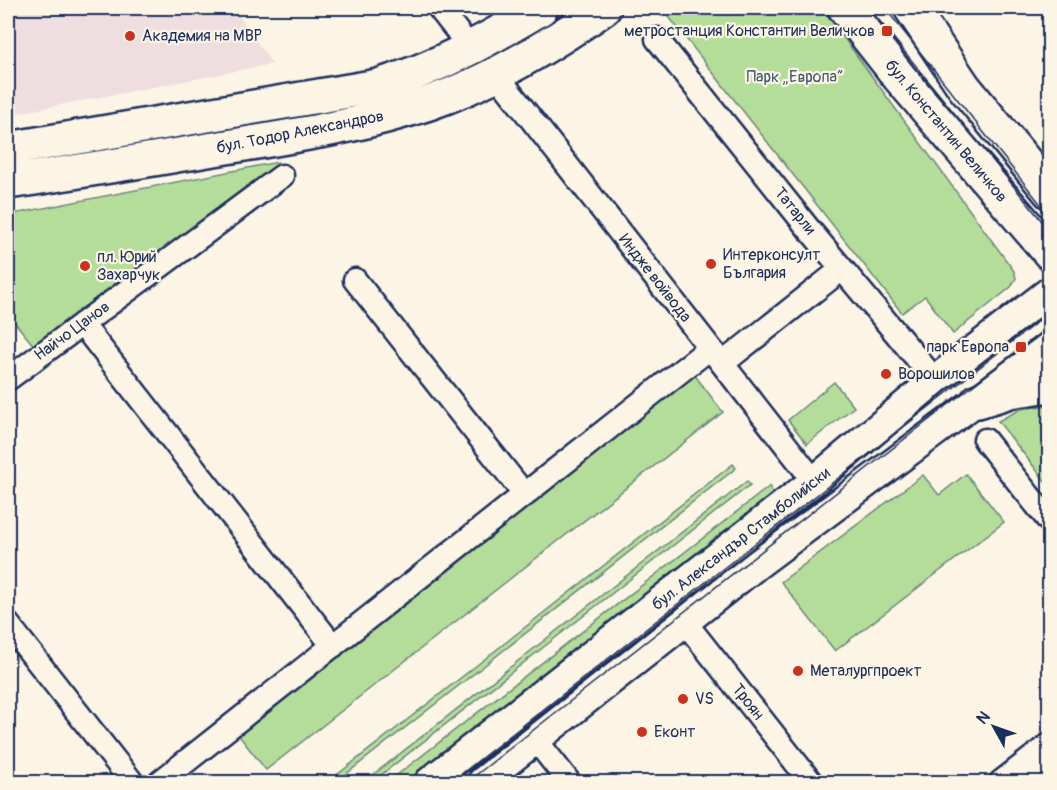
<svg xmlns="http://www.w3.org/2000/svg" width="1057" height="790" viewBox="0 0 1057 790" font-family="Pangolin,sans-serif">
<rect width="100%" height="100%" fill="#fcf5e5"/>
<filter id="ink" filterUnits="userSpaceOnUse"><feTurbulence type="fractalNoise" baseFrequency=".0167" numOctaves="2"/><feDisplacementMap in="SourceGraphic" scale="12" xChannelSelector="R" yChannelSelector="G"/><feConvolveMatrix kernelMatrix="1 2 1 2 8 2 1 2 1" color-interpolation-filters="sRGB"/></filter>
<g filter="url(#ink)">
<path fill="#eededf" d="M8 8H234L272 64 8 115Z"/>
<path fill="#b5dd9a" stroke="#68867c" stroke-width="1.5" d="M662 8H822L1014 271 1016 278 1011 287 953 334 925 296 902 313Z
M278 162 281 172 34 346 8 314V215Z
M693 373 723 412 266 770 236 732Z
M834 382 854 407 807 444 788 420Z
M1049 405H1050L1049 486 998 421 1021 409Z
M733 464 736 468 336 782H328Z
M966 474 1004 522 835 651 781 582 923 475 939 495Z
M747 481 750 485 372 782H364Z
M770 486 772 493 767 503 407 782H388Z"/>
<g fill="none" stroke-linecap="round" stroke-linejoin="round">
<g stroke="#1b2f5e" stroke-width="27">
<path id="minor" d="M439 8 471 49
M657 39 808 228 935 380
M496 74 814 481
M355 280 525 495
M82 324 333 646
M723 363 842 269
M8 379 282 176
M985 440 1050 522
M685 622 811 782
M8 624 132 782
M536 740 569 782
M1030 760 1047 782
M160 782 710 348
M1001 782 1050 744"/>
</g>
<g stroke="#1b2f5e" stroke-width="33">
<path id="tertiary" d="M429 782 814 481 935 380 1050 291
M482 782 758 564 1050 346"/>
</g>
<g stroke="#1b2f5e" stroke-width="38">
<path id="primary" d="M845 8 900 78 1050 253
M911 8 964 87 1050 192
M8 149 378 86C437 68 488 40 541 8
M8 182C83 171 158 158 233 146 299 135 365 125 429 103 492 81 550 46 604 8
M978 401 1010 391 1050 385"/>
</g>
<use href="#minor" stroke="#fcf5e5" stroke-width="22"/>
<use href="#tertiary" stroke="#fcf5e5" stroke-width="28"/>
<use href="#primary" stroke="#fcf5e5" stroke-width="33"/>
<path stroke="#1b2f5e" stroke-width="1.5" d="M869 8 1050 231
M885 8 1050 216
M451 782 1050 312
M467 782 1050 325"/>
</g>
</g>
<g fill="#c8321e" stroke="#fcf5e5" stroke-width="2">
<rect x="881" y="25" width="12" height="12" rx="3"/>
<circle cx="130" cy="36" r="6"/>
<circle cx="711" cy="264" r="6"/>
<circle cx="85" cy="266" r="6"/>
<rect x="1015" y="341" width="12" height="12" rx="3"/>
<circle cx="886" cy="374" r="6"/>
<circle cx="798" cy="671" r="6"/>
<circle cx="683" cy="699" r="6"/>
<circle cx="642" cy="732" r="6"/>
</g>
<g text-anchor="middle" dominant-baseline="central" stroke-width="4.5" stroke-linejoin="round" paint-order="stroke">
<g font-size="16" fill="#1b2f5e" stroke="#fcf5e5" text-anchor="start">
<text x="875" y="31" text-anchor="end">метростанция Константин Величков</text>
<text x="142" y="36">Академия на МВР</text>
<text x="723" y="255">Интерконсулт<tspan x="723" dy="18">България</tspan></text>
<text x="97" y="257">пл. Юрий<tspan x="97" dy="18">Захарчук</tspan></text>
<text x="1009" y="347" text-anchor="end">парк Европа</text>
<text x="898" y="374">Ворошилов</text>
<text x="810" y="671">Металургпроект</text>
<text x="695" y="699">VS</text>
<text x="654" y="732">Еконт</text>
</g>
<g font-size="16" fill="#425a6d" stroke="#fcf5e5">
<text x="795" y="77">Парк „Европа“</text>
</g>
<g font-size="16" fill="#1b2f5e" stroke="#fcf5e5">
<text transform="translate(946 131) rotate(50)">бул. Константин Величков</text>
<text transform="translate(300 132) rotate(-11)">бул. Тодор Александров</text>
<text transform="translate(795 211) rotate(51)">Татарли</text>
<text transform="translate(655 278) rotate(52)">Индже войвода</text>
<text transform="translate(72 331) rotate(-36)">Найчо Цанов</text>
<text transform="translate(741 539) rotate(-38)">бул. Александър Стамболийски</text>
<text transform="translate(748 702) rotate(52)">Троян</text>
</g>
</g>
<rect width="1057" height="790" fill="none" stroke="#fcf5e5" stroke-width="30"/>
<rect x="15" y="15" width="1027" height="760" fill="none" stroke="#1b2f5e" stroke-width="2" filter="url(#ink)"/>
<g transform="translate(994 727) rotate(310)" stroke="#fcf5e5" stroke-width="4.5" paint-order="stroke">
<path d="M0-4.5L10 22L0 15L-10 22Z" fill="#1b2f5e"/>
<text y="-9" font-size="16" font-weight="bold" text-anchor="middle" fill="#1b2f5e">N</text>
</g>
</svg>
